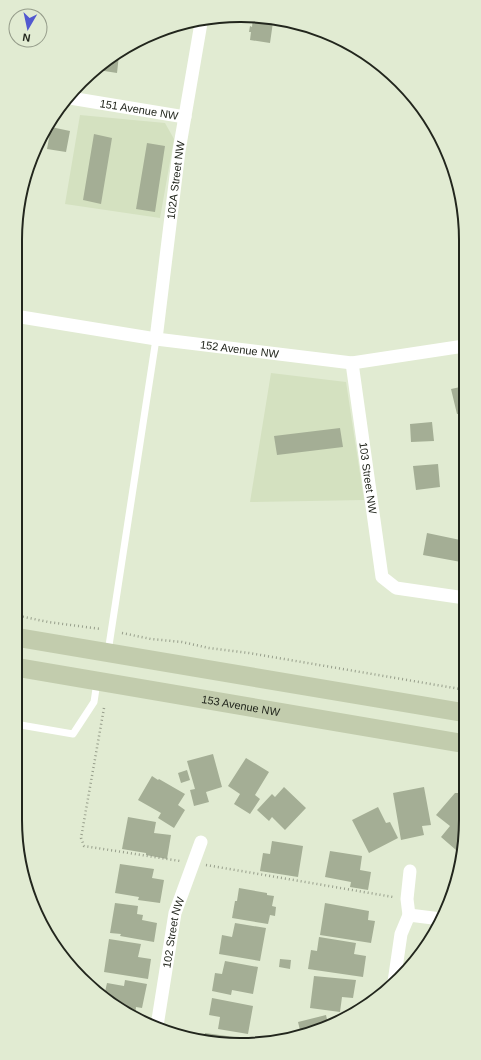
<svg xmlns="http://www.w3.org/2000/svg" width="481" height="1060" viewBox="0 0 481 1060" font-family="Helvetica,sans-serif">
<rect width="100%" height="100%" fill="#e1ebd2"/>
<path fill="#d4e1c0" d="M80 115 165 123 174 139 160 218 65 204Z
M271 373 346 382 364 500 250 502Z"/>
<path fill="#a4ae95" d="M253 18 273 22 270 43 250 40 251 32H249L250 26 252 27Z
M119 55 117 73 98 70 119 56Z
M51 127 70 131 66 152 47 149Z
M94 134 112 138 101 204 83 200Z
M147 143 165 146 155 212 136 209Z
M465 386V413L457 414 451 389Z
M432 422 434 441 411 442 410 424Z
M340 428 343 447 277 455 274 436Z
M438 464 440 487 416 490 413 466Z
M427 533 465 541 461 562 423 555Z
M213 754 222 787 206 792 209 802 194 806 190 790 195 789 187 761Z
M246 758 269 772 255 795 260 799 250 814 234 804 240 794 228 786Z
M187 770 190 780 181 783 178 773Z
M152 776 158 780 159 779 185 794 178 805 185 810 174 828 158 818 161 813 138 800Z
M284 787 306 808 285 830 272 817 269 821 257 810 272 794 275 797Z
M424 787 431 825 422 826 424 835 401 840 393 793Z
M455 793H462L466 795V820L461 843 456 850 441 837 450 826 436 815Z
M378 807 386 823 390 822 398 838 369 853 352 820Z
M128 817 156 822 154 833 171 835 167 859 146 855V853L122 849Z
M272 841 303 846 298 877 260 871 263 853 270 854Z
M330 851 362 856 360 870 371 872 368 890 350 887 351 882 325 877Z
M120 864 154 869 152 878 164 880 160 903 138 900 139 897 115 893Z
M239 888 267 893V895L274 896 272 906 276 907 275 916 270 915 268 924 232 918 235 901H237Z
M115 903 138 906 137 914 143 915 142 920 157 923 154 942 120 936 121 934 110 933Z
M325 903 369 911 368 920 375 921 371 943 320 935Z
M235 923 266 928 260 961 219 954 222 935 232 937Z
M319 937 356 943 354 954 366 956 363 977 308 969 311 950 317 951Z
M109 939 141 944 138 957 151 959 148 979 104 972Z
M280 959 291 960 290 969 279 967Z
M225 961 258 967 253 994 232 990 231 995 212 991 215 973 222 974Z
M314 976 356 980 353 998 342 997 340 1012 310 1008Z
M125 980 147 984 142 1008 136 1007 135 1017 128 1015 104 996 107 983 124 986Z
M212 998 253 1006 248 1034 218 1029 220 1017 209 1015Z
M326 1015 328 1024 301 1034 298 1022Z
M205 1033 234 1037V1041H204Z"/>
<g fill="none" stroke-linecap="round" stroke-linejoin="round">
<path stroke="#979e8b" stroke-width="2.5" stroke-dasharray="1 3" stroke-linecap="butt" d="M15 615 48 622 101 629
M122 633 151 639 182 642 209 648 249 653 466 690
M104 708 81 838 84 846 180 861
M206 865 393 897"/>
<path stroke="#fff" stroke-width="7" d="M108 652 156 339
M15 724 73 734 94 702 97 682"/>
<g stroke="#fff" stroke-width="13">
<path id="s1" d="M70 98 185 117"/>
<path id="s2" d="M15 316 156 339 352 363 464 346"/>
<path id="s3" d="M156 339 179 151 201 23"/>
<path id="s4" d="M352 363 382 577 396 588 465 598"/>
<path d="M409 915 407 899 410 871"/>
<path d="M394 982 401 934 409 915 441 919"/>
<path id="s5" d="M157 1026 175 913 201 842"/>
</g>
<g stroke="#c2ccad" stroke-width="19">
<path d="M15 637 466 713"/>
<path id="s6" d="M15 667 466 744"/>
</g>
</g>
<g text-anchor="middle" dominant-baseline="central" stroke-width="3" stroke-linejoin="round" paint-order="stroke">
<g font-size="11" fill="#22261d" stroke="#e1ebd2">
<text stroke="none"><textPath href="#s1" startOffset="70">151 Avenue NW</textPath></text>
<text stroke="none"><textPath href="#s3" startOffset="160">102A Street NW</textPath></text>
<text stroke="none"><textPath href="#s2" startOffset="227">152 Avenue NW</textPath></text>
<text stroke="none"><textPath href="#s4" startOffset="116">103 Street NW</textPath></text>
<text stroke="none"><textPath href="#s6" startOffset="229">153 Avenue NW</textPath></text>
<text stroke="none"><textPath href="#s5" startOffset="95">102 Street NW</textPath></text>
</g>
</g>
<path d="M0 0H481V1060H0ZM240 22H241A218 218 0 0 1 459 240V820A218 218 0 0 1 241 1038H240A218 218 0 0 1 22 820V240A218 218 0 0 1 240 22Z" fill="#e1ebd2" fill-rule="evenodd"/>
<path fill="none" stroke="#22261d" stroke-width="2" d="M240 22H241A218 218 0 0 1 459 240V820A218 218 0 0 1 241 1038H240A218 218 0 0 1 22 820V240A218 218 0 0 1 240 22Z"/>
<g transform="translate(28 28) rotate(189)"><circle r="19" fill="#e1ebd2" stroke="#959c8a"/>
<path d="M0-3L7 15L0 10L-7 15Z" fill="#5259d0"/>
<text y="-6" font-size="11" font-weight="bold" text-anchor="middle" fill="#22261d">N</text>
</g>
</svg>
